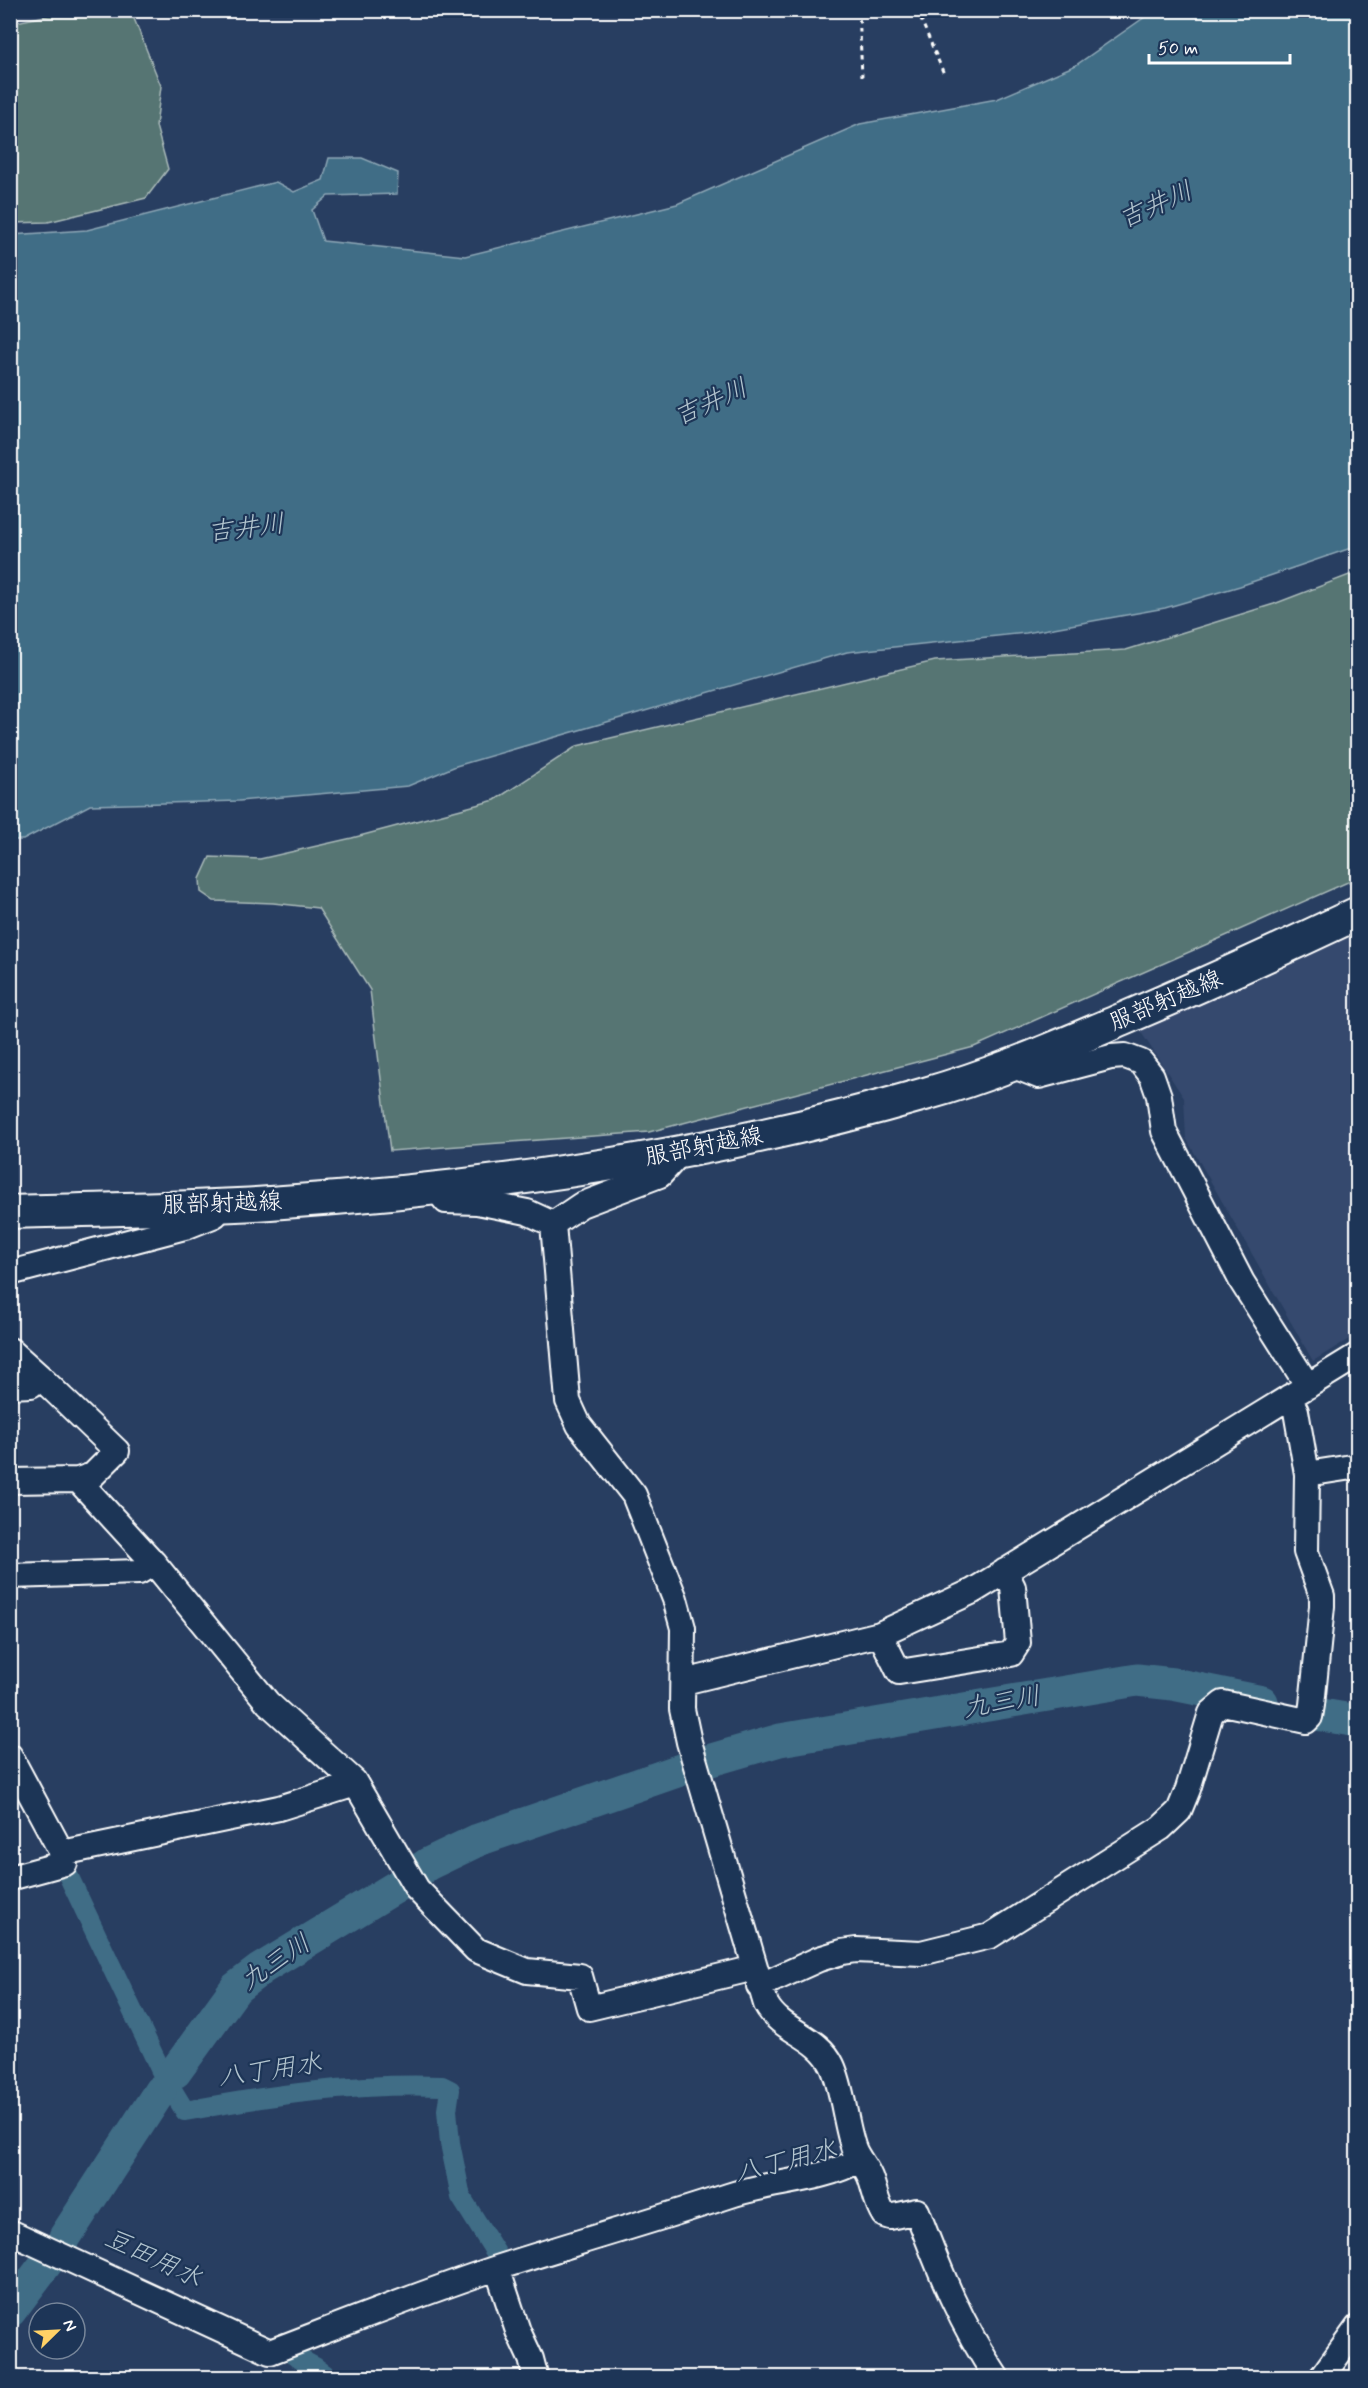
<svg xmlns="http://www.w3.org/2000/svg" width="1368" height="2388" viewBox="0 0 1368 2388" font-family="Mynerve,'Klee One',sans-serif">
<rect width="100%" height="100%" fill="#283e61"/>
<filter id="ink" filterUnits="userSpaceOnUse"><feTurbulence type="fractalNoise" baseFrequency=".0167" numOctaves="2"/><feDisplacementMap in="SourceGraphic" scale="12" xChannelSelector="R" yChannelSelector="G"/><feConvolveMatrix kernelMatrix="1 2 1 2 8 2 1 2 1" color-interpolation-filters="sRGB"/></filter>
<g filter="url(#ink)">
<path fill="#36496e" d="M1357 923V1334L1313 1361 1186 1138 1184 1098 1137 1026Z"/>
<path fill="#567573" stroke="#aabab9" stroke-width="1.5" d="M62 11H131L161 86 156 126 168 169 146 198 48 222 11 223V23L55 14Z
M1357 572V878L974 1047 649 1132 390 1151 370 990 318 908 273 903 214 901 201 892 200 879 210 857 260 859 352 838 495 800 577 746 935 661 1126 650 1274 604Z"/>
<path fill="#416d86" stroke="#8da7b6" stroke-width="1.5" d="M1155 10 1357 11V546L1240 586 1165 608 1026 633 847 652 456 766 408 786 239 801 90 805 23 840H11V235L87 230 276 182 294 192 323 180 329 158H362L398 173 397 194 328 196 312 210 323 241 465 256 677 204 860 124 997 99 1076 65Z"/>
<g fill="none" stroke-linecap="round" stroke-linejoin="round">
<path stroke="#416d86" stroke-width="20" d="M68 1875 163 2075 185 2111C270 2095 355 2083 442 2086L450 2090 447 2110 450 2143 461 2197 496 2253
M296 2357 315 2367 330 2378"/>
<path stroke="#416d86" stroke-width="33" d="M1316 1714 1358 1721
M701 1763 780 1740 1137 1680 1173 1684 1262 1702
M414 1874 428 1864 478 1840 689 1767
M175 2072 236 1988 261 1969 404 1882
M65 2237 160 2091
M10 2311 50 2258"/>
<g stroke="#fff" stroke-width="28">
<path id="minor" d="M1014 1066 1039 1076 1111 1057 1125 1056 1141 1062 1152 1076 1159 1096 1164 1131 1242 1282 1308 1386
M435 1187 446 1201 477 1202 527 1212 553 1224
M553 1224 568 1401 579 1425 634 1495 675 1599 683 1628 682 1709 689 1742 766 2004C781 2032 818 2035 832 2065 843 2088 845 2124 854 2149 858 2159 866 2167 870 2177 875 2190 876 2203 884 2215L890 2217 917 2211C940 2272 960 2323 997 2378
M553 1224 581 1205 660 1175 679 1154
M10 1273 185 1227 215 1215 222 1206
M10 1350 39 1376 31 1385 10 1386
M1289 1397 1296 1411 1307 1474
M78 1480 154 1563 268 1703 354 1781 417 1889 476 1950 527 1971 580 1976 589 2008 755 1968
M10 1481 78 1480 93 1475 117 1451 39 1376
M10 1576 139 1572 154 1563
M880 1634 899 1672 1011 1654 1018 1643 1013 1587 1005 1571
M684 1682 880 1634 973 1591 1358 1355
M10 1756 62 1853 65 1863 10 1878
M62 1853 279 1808 346 1787 354 1781
M759 1986 819 1959 842 1952 856 1950 921 1953 990 1936 1161 1828 1179 1811 1188 1789 1211 1713 1223 1703 1306 1721 1310 1717 1312 1705 1322 1606V1596L1306 1552 1307 1474 1358 1466
M10 2232 270 2352C346 2323 421 2293 497 2268 574 2243 652 2221 728 2196 771 2181 820 2182 859 2160
M497 2268 518 2331 531 2359 536 2378
M1321 2378 1358 2327"/>
</g>
<g stroke="#fff" stroke-width="36">
<path id="major" d="M10 1212C97 1209 184 1209 270 1203 491 1188 712 1156 925 1094 993 1075 1057 1047 1121 1020 1201 986 1280 950 1358 913"/>
</g>
<path stroke="#fff" stroke-width="3" stroke-dasharray="4.5 4.5" stroke-linecap="butt" d="M859 10 862 77
M917 10 944 74"/>
<use href="#minor" stroke="#1d3557" stroke-width="24"/>
<use href="#major" stroke="#1d3557" stroke-width="32"/>
</g>
</g>
<g text-anchor="middle" dominant-baseline="central" stroke-width="4.5" stroke-linejoin="round" paint-order="stroke">
<g font-size="24" fill="#fff" stroke="#1d3557">
<text transform="translate(1166 1001) rotate(-23)">服部射越線</text>
<text transform="translate(704 1147) rotate(-11)">服部射越線</text>
<text transform="translate(222 1204) rotate(-2)">服部射越線</text>
</g>
<g font-size="26" font-style="italic" fill="#b3c5cf" stroke="#1d3557">
<text transform="translate(1156 206) rotate(-24)">吉井川</text>
<text transform="translate(711 403) rotate(-24)">吉井川</text>
<text transform="translate(246 529) rotate(-7)">吉井川</text>
<text transform="translate(1002 1703) rotate(-10)">九三川</text>
<text transform="translate(276 1963) rotate(-34)">九三川</text>
<text transform="translate(270 2071) rotate(-8)">八丁用水</text>
<text transform="translate(786 2162) rotate(-14)">八丁用水</text>
<text transform="translate(153 2259) rotate(25)">豆田用水</text>
</g>
</g>
<rect width="1368" height="2388" fill="none" stroke="#1d3557" stroke-width="36"/>
<rect x="18" y="18" width="1332" height="2352" fill="none" stroke="#fff" stroke-width="2" filter="url(#ink)"/>
<g transform="translate(57 2331) rotate(66)"><circle r="28" fill="#1d3557" stroke="#77869a" stroke-width="1.5"/>
<path d="M0-4.5L10 22L0 15L-10 22Z" fill="#ffd166"/>
<text y="-9" font-size="16" font-weight="bold" text-anchor="middle" fill="#ffffff">N</text>
</g>
<path d="M1149 54v9h141v-9" fill="none" stroke="#ffffff" stroke-width="3"/>
<text x="1158" y="54" font-size="18" fill="#ffffff" stroke="#1d3557" stroke-width="4.5" paint-order="stroke">50 m</text>
</svg>
